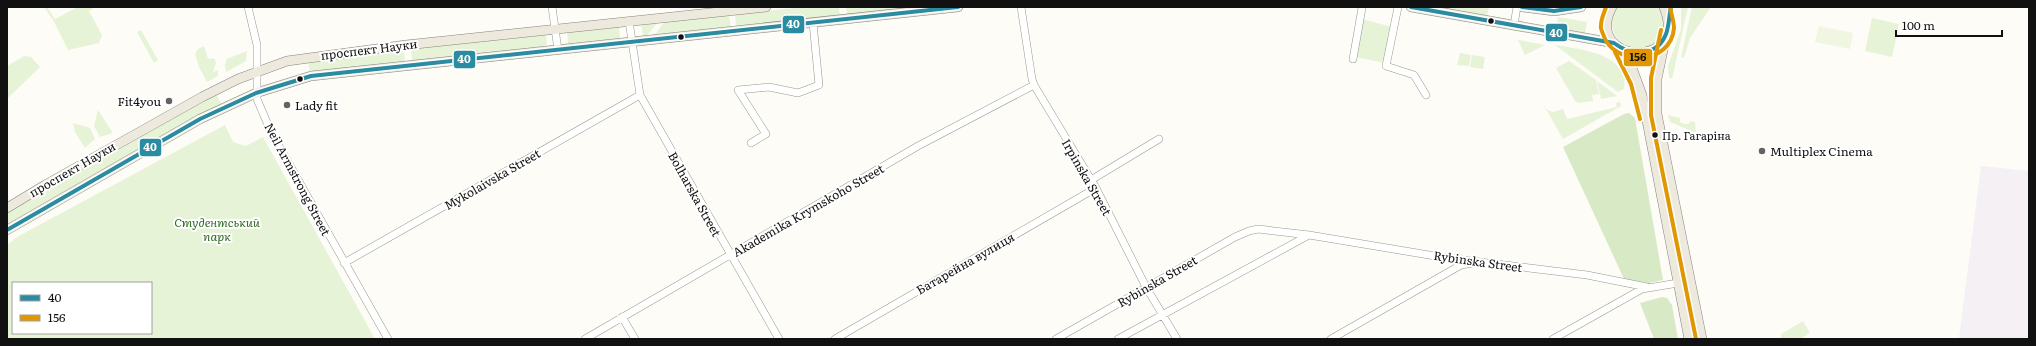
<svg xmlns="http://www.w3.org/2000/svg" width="2036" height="346" viewBox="0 0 2036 346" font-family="Literata,serif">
<rect width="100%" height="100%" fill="#fdfcf7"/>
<path fill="#f5f0f3" d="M1981 166 2029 171V339H1959Z"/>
<path fill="#e7f3d7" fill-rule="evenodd" d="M44 7H47L55 19 78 7H95L89 11 102 35 99 43 68 50 53 20Z
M806 7H839L840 16 736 26 735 14Z
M846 7H920L847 15Z
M1433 7H1489L1487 16Z
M1617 7H1659C1664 15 1665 24 1662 33 1648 66 1596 43 1617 7Z
M1681 7H1688L1672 79 1669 77 1668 66 1681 29Z
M1692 7H1711L1690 38 1684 58 1681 57Z
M729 15 731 27 654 36 664 22Z
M1558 17 1587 22 1585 33 1556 28Z
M1872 18 1899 24 1892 57 1865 51Z
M1362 19 1392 27 1385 63 1355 57Z
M657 23 647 36H643L641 25Z
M619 27 620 39 568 44 567 32Z
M141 30 158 60 154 63 137 32Z
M546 35 547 47 412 61 411 49Z
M1518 40H1519L1545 45 1525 55Z
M1555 45C1578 49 1630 53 1624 89L1618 92Z
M204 46 208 59 214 58 216 63 213 72 218 70V76L207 82 199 67 195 54 198 49Z
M404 50 405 62 310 73 308 61Z
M247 51 246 61 226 72 225 65 227 59Z
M1460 53 1471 55 1469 66 1457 65Z
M1472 55 1485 57 1483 69 1470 67Z
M24 56 31 57 40 67 7 99V66Z
M1569 61 1596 80 1599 94 1592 95 1593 101 1579 103 1575 101 1556 68Z
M1597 81 1617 96 1601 99Z
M216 94 222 105 70 189 7 226V213L18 205Z
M1539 97 1547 110 1553 112 1563 109 1567 119 1617 107 1616 103 1620 102 1621 106 1563 139Z
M98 110 113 133 100 137 94 126Z
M1668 115 1680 118V122L1684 124H1688L1691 121 1695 122 1696 133 1670 122Z
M73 123 90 128 95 139 85 148 75 132Z
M225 125 233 142 246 146 263 137 375 339H7V245L17 237ZM13 283H151V333H13Z
M1803 321 1810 333 1800 339H1781V334Z"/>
<path fill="#d8eac5" d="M1629 113 1635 118 1663 280 1649 283 1625 281 1563 147 1624 114Z
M1662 297 1667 298 1672 305 1678 339H1654L1640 303Z"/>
<path fill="#f0f6e1" d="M1819 26 1853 33 1850 49 1815 42Z"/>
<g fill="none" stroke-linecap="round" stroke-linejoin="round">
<g stroke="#979795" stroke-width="8">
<path id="minor" d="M248 7 257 45V99L271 132 388 339
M552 7 558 50
M1021 7 1032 79 1034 85 1096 188 1146 287 1177 339
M1398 7 1386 66 1414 75 1426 95
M629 21 640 95 779 339
M1514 25 1517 7
M1353 59 1362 8
M751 143 766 134 738 90 769 87 798 93 819 85 813 23
M1091 180 1159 139
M344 263 640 95
M622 317 635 339
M585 339 918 146 1034 85
M835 339 1096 188
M1056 339 1235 237 1249 231 1258 229 1309 235 1447 258 1587 275 1647 287
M1118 339 1309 235
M1331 339 1461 265 1473 263
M1553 339 1642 289 1678 283"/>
</g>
<g stroke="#858482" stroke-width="10">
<path id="major" d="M1411 7 1614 43
M1522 7 1554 11 1581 7
M1612 7C1582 64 1690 71 1664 7
M1667 31 1657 79V114L1702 339
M1620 49 1632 68 1642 95 1689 339
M7 208 45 185 202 97 238 79 287 61 406 45 766 7
M7 230 200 119 256 93 311 76 958 7"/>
</g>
<use href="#minor" stroke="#fffffe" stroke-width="7"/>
<use href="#major" stroke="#ede9dc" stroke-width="9"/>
<g stroke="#fff" stroke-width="7">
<path id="bus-1" d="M1411 7 1614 43C1631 56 1657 57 1666 34 1669 26 1669 16 1671 7
M1522 7 1554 11 1581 7
M7 230 200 119 256 93 311 76 958 7"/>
</g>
<g stroke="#fff" stroke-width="7">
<path id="bus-2" d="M1606 7C1604 13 1601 19 1601 25 1600 28 1602 31 1603 34 1613 67 1671 66 1674 28 1674 22 1671 13 1670 7
M1661 30 1651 78V115L1696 339
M1615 52 1631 84 1640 119"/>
</g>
<use href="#bus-1" stroke="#2b8ba1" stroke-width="4"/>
<use href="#bus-2" stroke="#e09702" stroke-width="4"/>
</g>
<g fill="#111" stroke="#fff" stroke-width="1.5">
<circle cx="1491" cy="21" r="3.5"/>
<circle cx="681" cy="37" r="3.5"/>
<circle cx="300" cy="79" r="3.5"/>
<circle cx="1655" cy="135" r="3.5"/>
</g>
<g fill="#646362" stroke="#fff" stroke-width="1.5">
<circle cx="169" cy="101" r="4"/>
<circle cx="287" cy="105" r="4"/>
<circle cx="1762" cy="151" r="4"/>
</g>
<g text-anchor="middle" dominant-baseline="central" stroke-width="4" stroke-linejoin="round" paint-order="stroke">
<g font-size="11" fill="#111" stroke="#fff" text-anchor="start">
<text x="1662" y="135">Пр. Гагаріна</text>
</g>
<g font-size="12" fill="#111" stroke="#fff">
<text transform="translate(369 49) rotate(-7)">проспект Науки</text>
<text transform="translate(72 169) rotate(-30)">проспект Науки</text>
<text transform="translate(1087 177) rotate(60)">Irpinska Street</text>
<text transform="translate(298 179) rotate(62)">Neil Armstrong Street</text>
<text transform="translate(492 179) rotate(-30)">Mykolaivska Street</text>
<text transform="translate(695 194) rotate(61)">Bolharska Street</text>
<text transform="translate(808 210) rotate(-30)">Akademika Krymskoho Street</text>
<text transform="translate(1478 261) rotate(8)">Rybinska Street</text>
<text transform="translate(965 263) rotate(-30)">Батарейна вулиця</text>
<text transform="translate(1157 281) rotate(-30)">Rybinska Street</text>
</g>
<g font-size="12" fill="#111" stroke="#fff" text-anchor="start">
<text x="161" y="101" text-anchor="end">Fit4you</text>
<text x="295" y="105">Lady fit</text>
<text x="1770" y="151">Multiplex Cinema</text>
</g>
<g font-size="12" font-style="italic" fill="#2f6b1f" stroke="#fff">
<text x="217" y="222">Студентський<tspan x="217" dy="14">парк</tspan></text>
</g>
</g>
<g stroke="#fff" stroke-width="1.5">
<rect x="782" y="15" width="23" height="19" rx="4" fill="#2b8ba1"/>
<rect x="1545" y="23" width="23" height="19" rx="4" fill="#2b8ba1"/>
<rect x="1623" y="48" width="30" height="19" rx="4" fill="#e09702"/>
<rect x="453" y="50" width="23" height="19" rx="4" fill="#2b8ba1"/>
<rect x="139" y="138" width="23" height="19" rx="4" fill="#2b8ba1"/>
</g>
<g font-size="11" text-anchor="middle" font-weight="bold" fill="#fff">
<text x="793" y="28">40</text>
<text x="1556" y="37">40</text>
<text x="464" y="63">40</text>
<text x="150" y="151">40</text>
</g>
<g font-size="11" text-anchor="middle" font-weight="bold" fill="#111">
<text x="1638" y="61">156</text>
</g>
<rect width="2036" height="346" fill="none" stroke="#111111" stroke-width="16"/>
<rect x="12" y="282" width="140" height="52" fill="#ffffff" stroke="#a0a0a0"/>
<rect x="20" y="295" width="20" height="6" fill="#2b8ba1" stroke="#a0a0a0"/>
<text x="48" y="302" font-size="12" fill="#111111">40</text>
<rect x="20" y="315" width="20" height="6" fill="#e09702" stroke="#a0a0a0"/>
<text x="48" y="322" font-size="12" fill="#111111">156</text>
<path d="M1896 30v6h106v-6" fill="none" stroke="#111111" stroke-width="2"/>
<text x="1902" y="30" font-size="12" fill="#111111" stroke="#ffffff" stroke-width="3" paint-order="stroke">100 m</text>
</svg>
